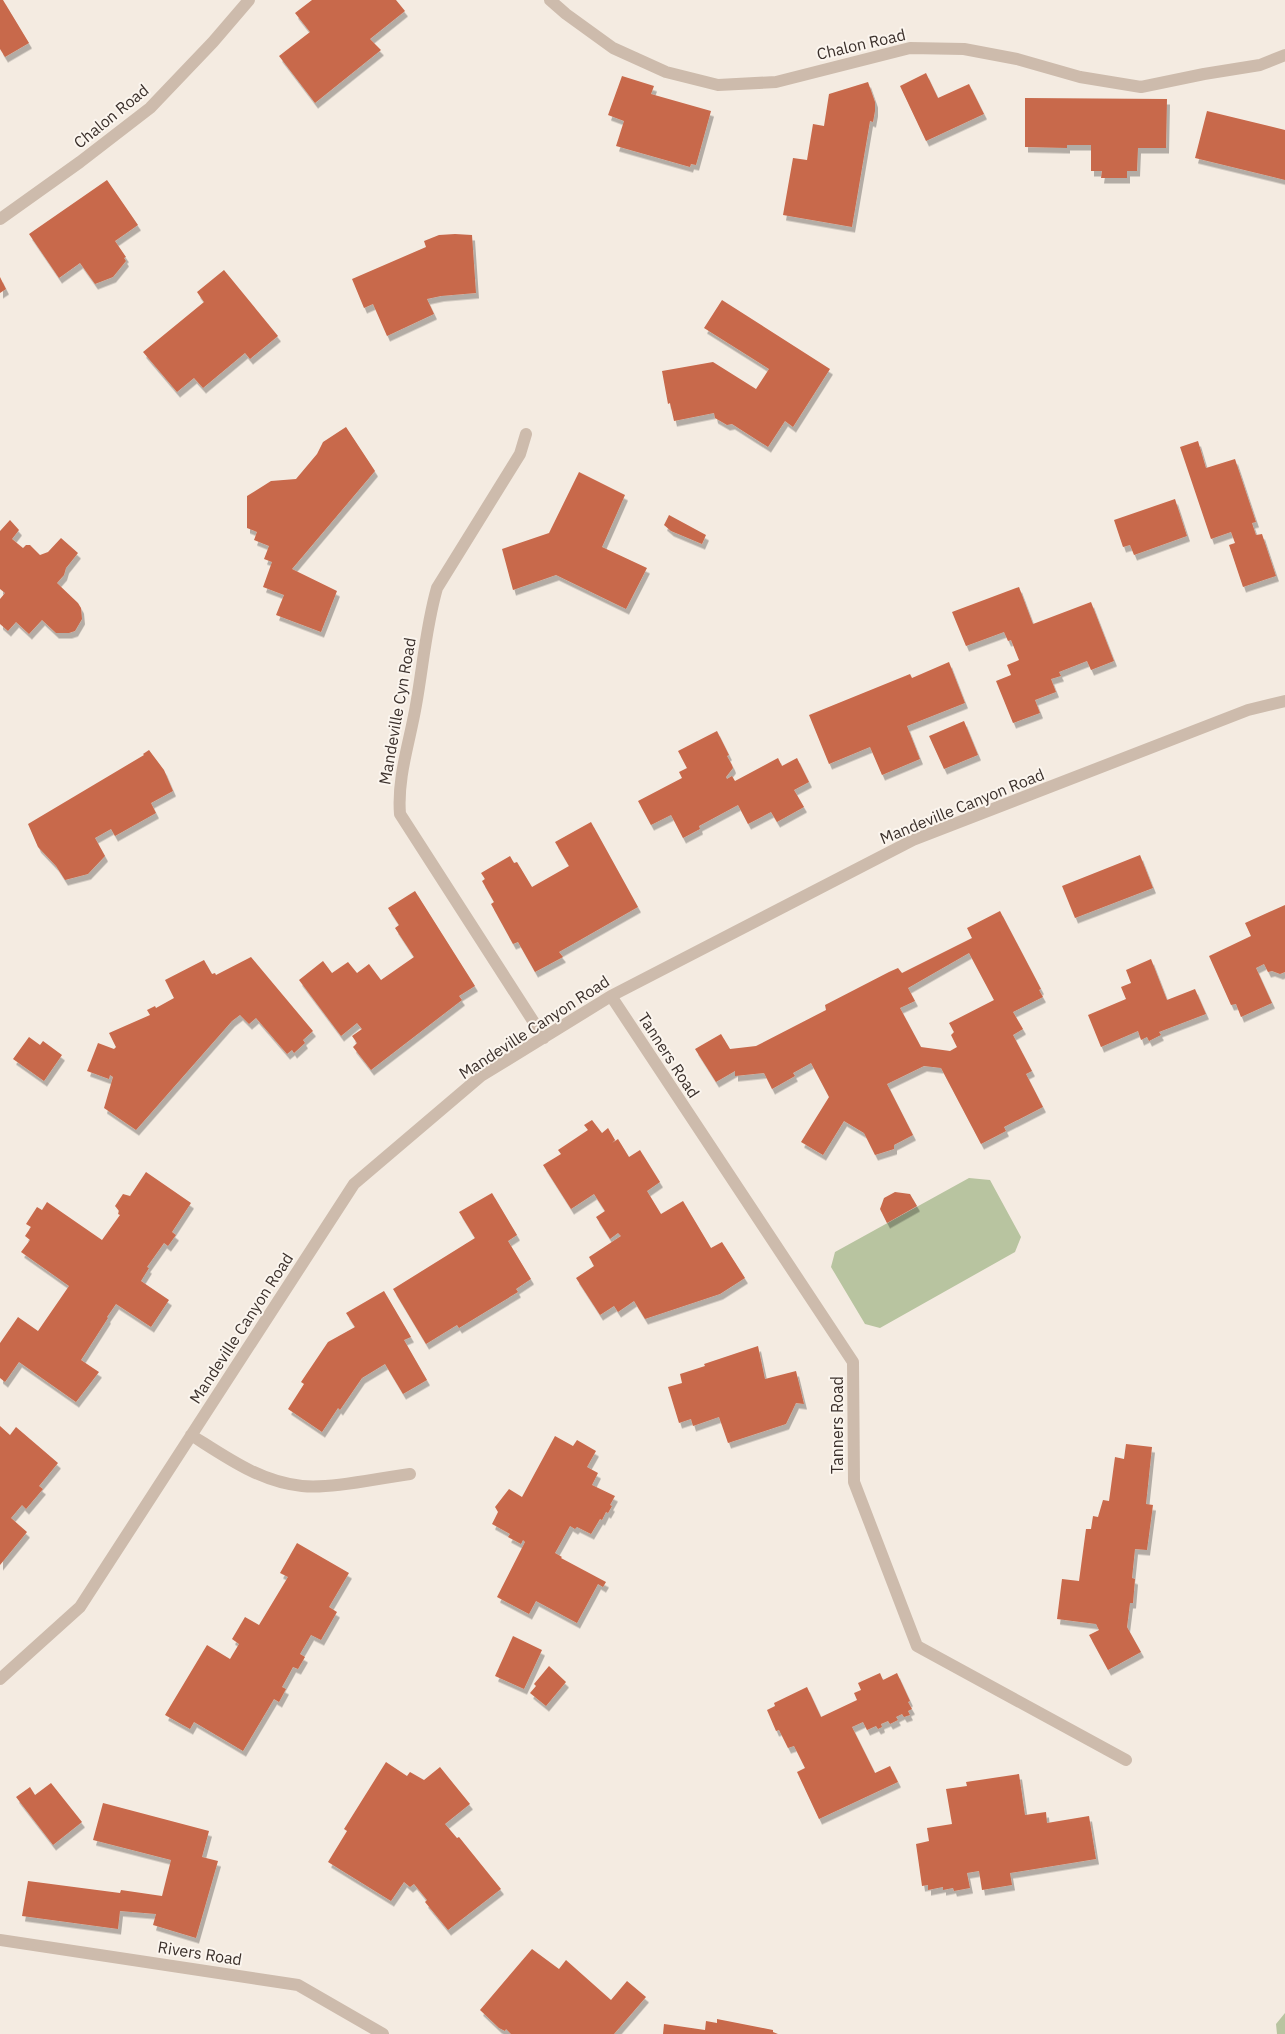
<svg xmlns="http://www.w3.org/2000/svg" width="1285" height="2034" viewBox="0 0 1285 2034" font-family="'IBM Plex Sans',sans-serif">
<defs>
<filter id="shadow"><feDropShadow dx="3" dy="5.5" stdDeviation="0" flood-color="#0004"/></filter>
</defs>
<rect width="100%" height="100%" fill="#f4ebe1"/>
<path fill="#b8c4a0" d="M969 1178 990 1180 1021 1237 1015 1252 880 1328 865 1324 831 1267 835 1252Z
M1285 2013V2034H1277L1276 2024Z"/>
<path fill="#c8694b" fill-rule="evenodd" filter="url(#shadow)" d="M0 0H3L29 43 5 57 0 49Z
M312 0H396L405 11 370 39 381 50 315 103 279 56 310 32 295 13Z
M926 73 938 98 969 84 984 114 926 141 900 86Z
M622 76 654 86 651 94 711 111 696 165 691 164 690 167 616 146 624 121 608 115Z
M868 82 875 102V111L873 122 870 121 852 227 783 215 793 158 807 160 813 124 824 126 829 94Z
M1025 98 1167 99 1166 148H1138L1137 171H1127V178H1101L1102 171H1091V145H1067V148L1025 147Z
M1207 111 1285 130V180L1195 158Z
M107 180 138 225 115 241 126 257 124 258 126 261 113 277 95 284 80 263 59 278 29 234Z
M455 234 472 235 476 293 441 296 427 299 434 314 387 336 373 304 364 308 352 279 426 247 424 241 439 235Z
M224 270 278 336 250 359 245 353 203 388 194 378 177 392 143 352 204 302 197 292Z
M0 277 6 289 0 293Z
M722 300 830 369 793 427 785 421 768 447 732 424 727 425 715 418 714 413 674 421 670 403 668 404 662 371 713 362 756 389 769 369 704 328Z
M346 427 375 471 292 569 337 591 321 632 276 615 284 595 263 587 272 562 264 559 269 546 254 540 257 532 247 528V496L271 481 296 479 317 454 323 442Z
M1198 441 1206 468 1235 459 1256 522 1252 523 1256 535 1262 534 1276 576 1243 587 1229 545 1235 543 1231 532 1211 539 1180 447Z
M579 472 625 495 602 547 647 568 626 609 556 575 513 590 502 549 549 533Z
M1175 499 1187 536 1134 555 1130 545 1123 547 1114 520Z
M669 515 706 535 702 544 671 531 664 525Z
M10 520 19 530 12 539 23 548 26 545H30L40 555 48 552 61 538 78 553 66 568 64 575 57 583 78 603 81 608 82 619 75 631 69 633H56L42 620 29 634 16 622 8 631 0 624V599L5 593 0 589V531Z
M1019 587 1033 624 1091 602 1114 661 1091 670 1087 661 1059 672 1061 676 1051 679 1056 692 1035 700 1040 713 1013 723 996 681 1011 675 1007 665 1019 660 1011 640 1008 641 1004 632 966 646 952 612Z
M949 662 965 703 907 726 920 759 882 775 870 747 829 764 809 715 910 674 912 678Z
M964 721 978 755 944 769 929 736Z
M717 731 729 755 727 756 732 765 733 768 726 777 727 779 732 776 735 781 778 758 782 766 797 758 809 782 794 790 804 807 777 822 771 812 748 824 738 805 699 826 700 829 683 838 671 815 651 825 638 801 682 778 679 772 687 768 678 751Z
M149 750 164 770 173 791 151 803 156 813 115 836 111 829 95 838 105 856 88 874 65 880 56 866 38 847 28 824 144 755 143 754Z
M591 822 638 907 559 952 563 957 535 972 518 942 513 944 491 904 494 902 482 881 485 879 481 873 510 856 514 863 517 862 532 887 569 866 555 842Z
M1140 855 1153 888 1075 918 1062 886Z
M415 891 475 986 459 996 462 1000 371 1070 353 1047 357 1043 352 1036 362 1029 357 1023 341 1036 299 980 323 961 332 973 348 962 357 973 369 964 381 980 414 957 395 928 399 925 388 908Z
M1285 905V972L1280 974 1272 971 1268 972 1264 964 1256 968 1272 1003 1241 1017 1236 1004 1231 1005 1209 956 1251 936 1245 923Z
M1000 911 1041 989 1039 990 1043 997 1013 1012 1023 1029 1013 1035 1032 1071 1026 1074 1043 1107 1004 1127 1006 1131 981 1144 941 1068 924 1066 887 1084 913 1135 894 1145V1149L875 1155 864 1133 844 1121 823 1155 801 1142 829 1097 811 1063 793 1073 795 1076 772 1089 764 1073 735 1076V1071L716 1082 695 1049 721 1034 730 1049 756 1046 826 1010 825 1005 889 972 898 968 902 973 972 938 967 928ZM969 953 994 1000 949 1023 954 1032 951 1035 957 1047 950 1051 921 1047 900 1008 915 1001 908 988Z
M251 957 313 1031 303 1040 305 1043 294 1053 292 1050 287 1054 256 1018 249 1024 240 1015 232 1021 136 1130 104 1108 113 1077 110 1075 109 1079 87 1071 98 1043 114 1049 116 1047 109 1033 150 1015 147 1010 155 1006 156 1008 174 998 165 980 204 960 212 974 215 973 216 975Z
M1151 959 1167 1000 1195 989 1206 1014 1159 1032 1161 1035 1149 1041 1147 1037 1141 1040 1138 1031 1101 1047 1088 1015 1126 999 1121 987 1131 983 1126 970Z
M29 1037 40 1045 43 1041 62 1055 44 1081 13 1059Z
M592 1120 602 1133 608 1128 615 1140 612 1143 618 1139 629 1157 640 1150 660 1182 647 1191 661 1214 683 1201 711 1248 722 1242 745 1278 720 1294 645 1319 634 1301 618 1312 614 1306 600 1315 576 1278 594 1266 589 1257 621 1236 618 1233 610 1239 596 1217 605 1211 594 1194 571 1209 543 1165 561 1154 558 1150 588 1130 584 1125Z
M146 1172 191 1203 172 1232 176 1235 168 1246 164 1243 147 1267 149 1268 141 1281 169 1300 151 1327 116 1304 107 1317 108 1318 81 1360 99 1372 76 1402 19 1362 5 1382 0 1378V1343L18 1317 38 1331 69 1286 21 1252 30 1240 25 1236 31 1227 26 1224 37 1207 42 1210 47 1202 102 1240 120 1215 118 1214 119 1211 115 1206 123 1194 130 1196Z
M895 1192 910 1194 917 1206 887 1223 880 1209 884 1198Z
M492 1193 517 1235 508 1241 531 1279 516 1289 518 1292 459 1328 457 1325 426 1344 393 1289 475 1238 459 1212Z
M384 1291 411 1337 404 1340 427 1380 403 1394 385 1364 362 1378 340 1410 338 1408 322 1432 288 1409 304 1384 301 1382 328 1342 355 1327 346 1313Z
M758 1346 765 1379 796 1371 804 1404 796 1403 786 1424 728 1443 719 1417 693 1426 691 1419 679 1423 668 1387 682 1383 680 1374 705 1366 704 1364Z
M0 1426 10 1435 16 1427 58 1463 39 1486 43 1489 26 1509 22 1505 11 1518 27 1532 0 1565Z
M555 1436 573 1446 577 1440 596 1451 587 1467 598 1473 592 1485 615 1496 610 1505 612 1506 608 1513 606 1512 602 1520 600 1519 591 1534 577 1527 575 1529 570 1526 555 1553 562 1557 561 1558 606 1582 603 1587 598 1584 577 1623 536 1601 529 1614 497 1597 525 1542 523 1540 521 1544 508 1537 510 1534 492 1524 498 1512 495 1507 509 1489 522 1497Z
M1126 1444 1152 1447 1146 1504 1153 1505 1147 1550 1135 1549 1132 1578 1135 1579 1133 1603H1130L1127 1627 1141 1652 1108 1670 1089 1635 1099 1630 1096 1624 1057 1619 1062 1579 1079 1581 1086 1529H1091L1093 1516 1098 1517 1103 1500 1109 1501 1115 1457 1124 1459Z
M297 1543 349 1573 329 1607 337 1612 321 1640 311 1635 300 1654 305 1657 298 1669 293 1667 282 1687 286 1689 279 1702 274 1699 243 1751 194 1722 190 1729 165 1715 207 1645 230 1659 239 1644 232 1639 245 1617 259 1625 288 1577 280 1573Z
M513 1636 542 1650 524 1689 495 1676Z
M549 1666 566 1682 546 1706 530 1693 536 1686 534 1684Z
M880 1673 883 1680 897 1673 910 1701 908 1702 912 1709 908 1711 910 1715 904 1717 902 1714 896 1717 898 1720 890 1724 888 1721 881 1724 882 1727 878 1729 876 1726 867 1730 863 1722 852 1727 875 1773 890 1766 898 1782 819 1819 797 1772 805 1768 794 1746 788 1748 779 1730 776 1731 767 1710 775 1706 774 1703 807 1687 821 1717 857 1700 854 1693 861 1690 858 1683Z
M386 1762 407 1776 410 1772 424 1780 440 1767 470 1804 445 1824 457 1838 459 1837 501 1889 448 1930 425 1902 427 1900 414 1884 410 1887 404 1882 391 1901 328 1862 347 1831 344 1829Z
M1019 1774 1025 1815 1046 1812 1047 1823 1089 1816 1096 1859 1010 1873 1012 1885 982 1890 979 1871 967 1873 970 1888 954 1891 953 1888 943 1890V1887L928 1890V1885L922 1886 916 1844 929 1841 927 1828 952 1824 946 1789 967 1786 966 1782Z
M51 1783 82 1822 53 1845 16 1797 30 1787 35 1795Z
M103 1803 209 1831 202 1857 218 1861 196 1938 153 1925 156 1914 120 1911 118 1929 22 1916 28 1881 120 1893 121 1890 162 1896 171 1860 93 1840Z
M532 1949 559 1969 566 1960 611 2000 627 1981 646 1997 614 2034H511L506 2029 505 2031 499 2028 480 2010Z
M717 2019 773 2030V2032L778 2034H663L664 2024 705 2030 706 2021 717 2023Z"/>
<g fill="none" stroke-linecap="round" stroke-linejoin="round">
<path stroke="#cdbbac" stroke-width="12" d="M550 0 566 14 613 48 666 72 718 85 776 82 910 48 964 49 1017 59 1080 77 1141 87 1204 74 1260 65 1285 55
M0 219 80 162 150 108 213 42 249 0
M526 434 520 454 437 588C426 626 423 666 416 705 410 741 397 777 400 814L544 1038
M611 996 853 1362 854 1482 917 1646 1126 1760
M191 1435C226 1457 260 1482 302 1486 332 1489 379 1478 410 1474
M0 1679 80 1607 354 1184 481 1076 611 996 913 840 1248 710 1285 701
M0 1940 298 1985 383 2034"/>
</g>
<g text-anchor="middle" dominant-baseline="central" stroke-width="4" stroke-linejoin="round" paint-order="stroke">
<g font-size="16" fill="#3b302b" stroke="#fbf5ee">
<text transform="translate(861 44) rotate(-13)">Chalon Road</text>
<text transform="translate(111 116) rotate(-39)">Chalon Road</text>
<text transform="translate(397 711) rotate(-80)">Mandeville Cyn Road</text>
<text transform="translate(962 806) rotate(-22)">Mandeville Canyon Road</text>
<text transform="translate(534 1027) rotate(-33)">Mandeville Canyon Road</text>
<text transform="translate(669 1055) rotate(57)">Tanners Road</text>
<text transform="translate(241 1328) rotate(-57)">Mandeville Canyon Road</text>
<text transform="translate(837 1425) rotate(-90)">Tanners Road</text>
<text transform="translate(200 1953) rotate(9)">Rivers Road</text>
</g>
</g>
</svg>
